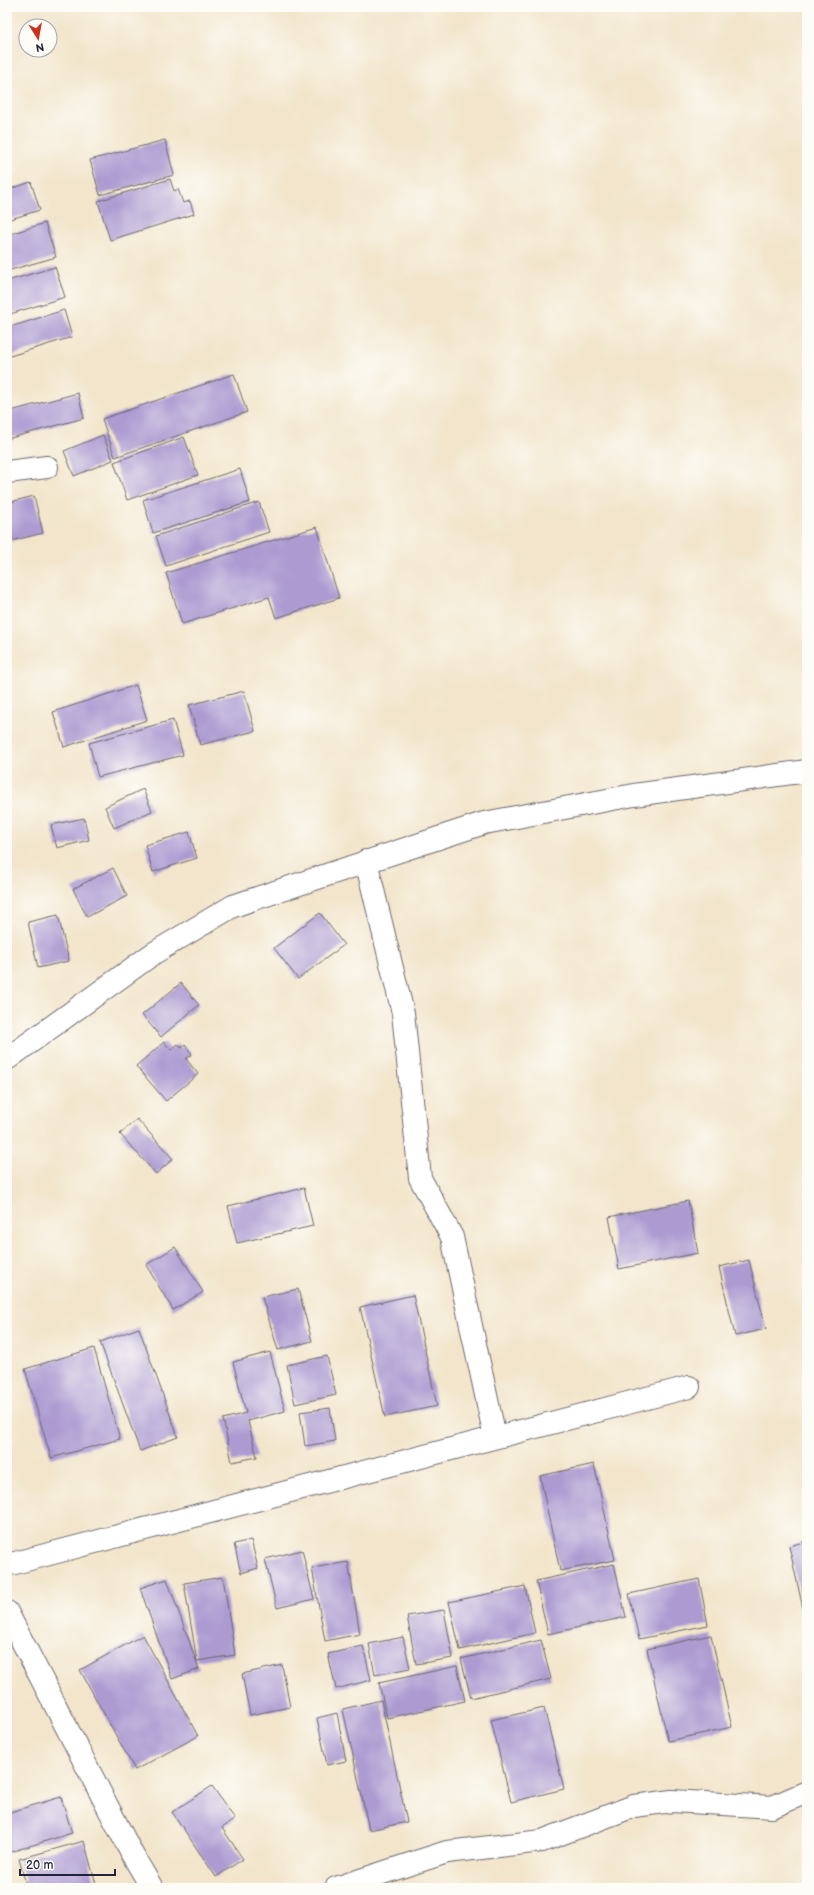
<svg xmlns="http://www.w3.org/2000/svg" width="814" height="1895" viewBox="0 0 814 1895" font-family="'Balsamiq Sans',sans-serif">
<rect width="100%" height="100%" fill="#fdfcf7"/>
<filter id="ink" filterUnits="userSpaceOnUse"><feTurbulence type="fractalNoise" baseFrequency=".025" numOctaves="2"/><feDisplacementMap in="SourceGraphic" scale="8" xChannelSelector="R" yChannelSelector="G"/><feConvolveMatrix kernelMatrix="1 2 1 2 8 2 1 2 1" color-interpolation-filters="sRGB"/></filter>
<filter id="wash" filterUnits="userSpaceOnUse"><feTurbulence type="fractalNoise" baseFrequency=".012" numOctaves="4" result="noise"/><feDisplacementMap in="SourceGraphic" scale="16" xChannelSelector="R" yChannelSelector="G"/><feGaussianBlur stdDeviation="0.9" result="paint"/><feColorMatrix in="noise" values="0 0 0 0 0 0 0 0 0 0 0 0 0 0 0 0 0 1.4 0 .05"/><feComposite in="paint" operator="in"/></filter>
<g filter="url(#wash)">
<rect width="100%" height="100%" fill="#f2e5cb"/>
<g id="blocks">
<path fill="#ac9ad1" d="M165 140 174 175 100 195 90 160Z
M170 179 174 191 178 189 183 203 190 201 194 214 110 240 98 201Z
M31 182 40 210 7 220V190Z
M45 223 56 257 7 271V235Z
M55 267 65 297 7 315V281Z
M64 310 72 337 7 357V328Z
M234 374 247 412 115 457 102 419Z
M78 393 84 418 7 439V412Z
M103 435 113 460 74 476 64 451Z
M184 437 198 475 127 500 114 462Z
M240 469 250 502 153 533 143 500Z
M34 496 43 533 7 542V503Z
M259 502 269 532 166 566 156 536Z
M317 527 339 598 276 618 269 597 182 624 166 573Z
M136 685 147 720 64 747 53 712Z
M244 691 255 731 200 745 189 705Z
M173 720 183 755 98 777 89 743Z
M143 789 152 811 114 828 105 807Z
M84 818 89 840 57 848 51 825Z
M189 832 197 858 153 872 145 845Z
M113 868 127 896 87 917 73 889Z
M320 913 344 945 298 979 274 948Z
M58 915 69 961 38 968 28 922Z
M181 983 199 1005 161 1037 142 1015Z
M164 1042 171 1050 178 1044 182 1048 185 1045 192 1054 186 1059 198 1074 166 1101 136 1066Z
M137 1119 173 1159 156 1174 120 1134Z
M304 1188 313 1226 237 1243 228 1206Z
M688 1201 698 1253 619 1269 609 1217Z
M175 1247 203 1292 173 1310 146 1265Z
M749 1260 766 1329 735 1336 719 1267Z
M298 1289 312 1341 278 1350 262 1297Z
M413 1295 437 1406 385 1417 360 1307Z
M139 1328 178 1437 140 1451 100 1342Z
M94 1348 120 1439 51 1458 25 1369Z
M270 1352 285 1411 248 1421 257 1457 232 1462 223 1419 246 1413 233 1362Z
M327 1356 336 1395 295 1404 287 1365Z
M330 1408 335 1441 305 1446 300 1412Z
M594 1464 615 1560 560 1571 540 1476Z
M251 1540 258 1568 241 1573 234 1544Z
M807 1541V1622H806L789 1546Z
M302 1550 314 1599 277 1608 265 1559Z
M348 1562 360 1634 325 1641 312 1568Z
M614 1564 626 1617 548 1634 536 1581Z
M223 1577 235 1655 197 1661 184 1583Z
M167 1579 199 1669 172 1679 140 1588Z
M699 1579 708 1625 639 1639 629 1594Z
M525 1586 535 1633 460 1650 449 1602Z
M444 1610 453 1658 416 1664 407 1616Z
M143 1635 198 1736 135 1770 80 1670Z
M711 1635 732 1727 668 1741 647 1649Z
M403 1637 410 1668 375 1675 369 1644Z
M541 1640 551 1679 471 1698 461 1659Z
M363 1646 371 1680 336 1689 328 1654Z
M282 1665 290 1707 250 1715 242 1674Z
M457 1666 465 1701 387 1718 379 1683Z
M381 1700 407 1822 369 1830 343 1709Z
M544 1708 564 1789 511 1802 491 1720Z
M337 1713 346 1761 327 1765 317 1718Z
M212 1786 235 1819 222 1828 243 1859 216 1877 172 1812Z
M61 1797 72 1833 7 1853V1813Z
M84 1841 97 1888H27L19 1859Z"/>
</g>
</g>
<g filter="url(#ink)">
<use href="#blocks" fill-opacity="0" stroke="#6b666d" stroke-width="1"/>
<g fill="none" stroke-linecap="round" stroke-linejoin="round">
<g stroke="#6b666d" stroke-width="24">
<path id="street" d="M7 472 47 467
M366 861 403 1013 420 1178 452 1237 495 1437
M7 1565 689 1387
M7 1612 132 1854 152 1888
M336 1888 447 1852 542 1841 634 1806 672 1801 772 1807 807 1792"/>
</g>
<g stroke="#6b666d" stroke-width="24">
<path id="secondary" d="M7 1059 154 953 233 906 484 823 634 795 807 771"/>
</g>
<use href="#street" stroke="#fff" stroke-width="22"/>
<use href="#secondary" stroke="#fff" stroke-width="22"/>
</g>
</g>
<rect width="814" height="1895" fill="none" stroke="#fdfcf7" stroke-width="24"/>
<g transform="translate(38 38) rotate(169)"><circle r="19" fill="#fdfcf7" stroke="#a5a5ac"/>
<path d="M0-3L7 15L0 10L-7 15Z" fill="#c8321e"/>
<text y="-6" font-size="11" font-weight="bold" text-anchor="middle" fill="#22223b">N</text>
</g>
<path d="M20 1869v6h95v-6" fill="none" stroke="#22223b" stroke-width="2"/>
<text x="26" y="1869" font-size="12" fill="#22223b" stroke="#fdfcf7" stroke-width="3" paint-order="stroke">20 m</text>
</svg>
